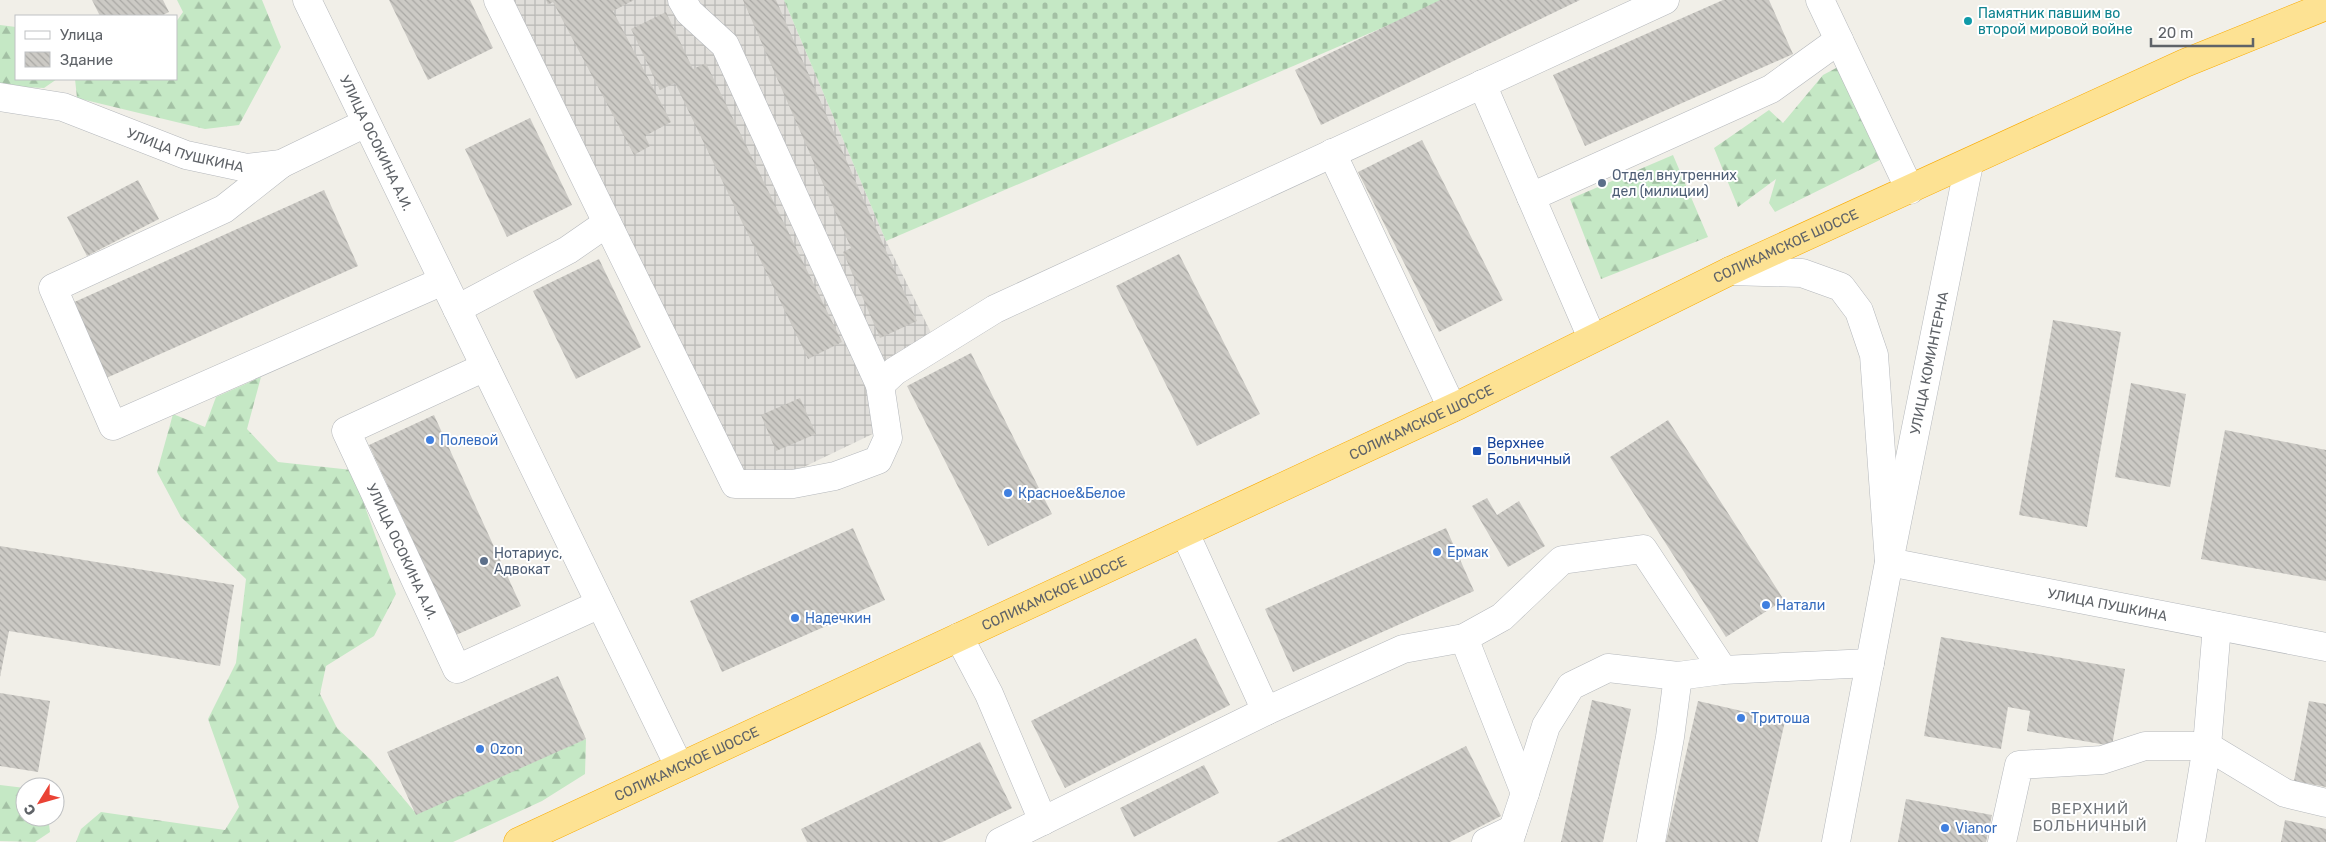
<svg xmlns="http://www.w3.org/2000/svg" width="2326" height="842" viewBox="0 0 2326 842" font-family="Rubik,sans-serif">
<defs>
<pattern id="industrial-grid" width="8" height="8" patternUnits="userSpaceOnUse" patternTransform="scale(1.25)"><rect width="8" height="8" fill="#e0deda"/><path d="M0 4h8M4 0v8" fill="none" stroke="#b9b8b5"/></pattern>
<pattern id="forest-firs" width="22" height="20" patternUnits="userSpaceOnUse" patternTransform="scale(1.25)"><rect width="22" height="20" fill="#c5e8c5"/><path d="M5 1l3.5 6h-7zM16 11l3.5 6h-7z" fill="#a3c0a4"/></pattern>
<pattern id="cemetery-stones" width="16" height="16" patternUnits="userSpaceOnUse" patternTransform="scale(1.25)"><rect width="16" height="16" fill="#c5e8c5"/><path d="M2 7V4a2 2 0 0 1 4 0v3zM10 15v-3a2 2 0 0 1 4 0v3z" fill="#a3c0a4"/></pattern>
<pattern id="building-back-hatch" width="6" height="6" patternUnits="userSpaceOnUse" patternTransform="scale(1.25)"><rect width="6" height="6" fill="#cccac5"/><path d="M-1 5l2 2M0 0l6 6M5-1l2 2" fill="none" stroke="#a9a8a4"/></pattern>
</defs>
<rect width="100%" height="100%" fill="#f1efe8"/>
<path fill="url(#industrial-grid)" d="M498 0H784L886 241 940 351 867 379 881 430 745 495Z"/>
<path fill="url(#forest-firs)" d="M177 0H262L281 47 239 125 205 129 77 98 75 79H176V22L183 12Z
M0 25 16 27V79H57L44 88 0 86Z
M1838 67 1884 158 1775 212 1769 203 1776 179 1738 207 1714 148 1769 110 1783 123 1823 75Z
M1673 155 1708 237 1601 279 1570 199Z
M261 377 247 429 278 462 352 470 396 594 374 636 326 666 320 694 337 728 371 760 414 811 586 739 585 774 542 801 453 842H76L81 829 101 812 225 830 239 807 208 719 236 663 246 579 181 517 157 472 173 414 205 427 216 397Z
M0 785 25 788V817H48L50 832 35 842 0 841Z"/>
<path fill="url(#cemetery-stones)" d="M784 0H1447L886 241Z"/>
<path fill="url(#building-back-hatch)" d="M92 0H163L169 12 161 16H100Z
M389 0H470L493 48 428 80Z
M546 0H634L613 11 671 122 645 136 650 146 634 155 553 2 548 5Z
M743 0H776L917 321 880 338 843 252 851 248Z
M1440 0H1580L1321 125 1295 70Z
M1723 0H1769L1793 54 1585 146 1553 75Z
M666 12 693 69 706 63 842 342 808 359 675 83 660 90 631 29Z
M530 118 572 205 507 237 465 149Z
M1422 140 1503 300 1439 332 1358 172Z
M138 180 159 219 87 256 67 217Z
M324 190 358 266 104 379 70 304Z
M1179 254 1260 414 1197 446 1116 286Z
M599 259 641 347 576 379 533 291Z
M2053 320 2121 332 2087 527 2019 515Z
M971 353 1052 514 988 546 907 386Z
M2131 383 2186 394 2170 487 2115 477Z
M800 398 816 434 776 451 761 415Z
M434 415 521 606 456 635 369 445Z
M1668 420 1784 600 1726 637 1610 457Z
M2225 430 2326 450V581L2201 559Z
M1487 498 1497 515 1519 501 1545 546 1508 567 1472 506Z
M853 528 885 600 722 672 690 601Z
M1446 528 1474 591 1293 672 1265 609Z
M0 546 234 585 220 666 9 631 0 677Z
M1941 637 2125 669 2112 746 2027 731 2030 711 2008 707 2001 749 1924 736Z
M1196 638 1230 705 1065 788 1031 721Z
M558 676 586 739 416 815 387 752Z
M0 693 50 701 38 772 0 766Z
M1592 700 1631 709 1603 842H1561Z
M1698 701 1785 721 1758 842H1666Z
M2309 701 2326 704V787L2294 781Z
M980 742 1012 808 942 842H807L801 829Z
M1466 746 1501 816 1450 842H1277Z
M1204 765 1219 793 1134 837 1120 808Z
M1906 799 1992 815 1986 842H1898Z
M2285 820 2326 829V842H2281Z"/>
<g fill="none" stroke-linecap="round" stroke-linejoin="round">
<g stroke="#b5b8bc" stroke-width="29">
<g id="minor">
<path id="s1" d="M307 0 679 766"/>
<path d="M498 0 735 484H793L835 476 878 460 888 438 880 385 895 371 995 309 1665 0"/>
<path d="M682 0 689 12 725 45 880 385"/>
<path d="M1820 0 1910 190"/>
<path d="M1482 84 1592 338"/>
<path id="s2" d="M0 97 63 107 186 155 247 168 281 164 366 123"/>
<path d="M1332 153 1452 408"/>
<path d="M281 164 224 209 53 288 113 426 443 281"/>
<path d="M1531 197 1771 89 1839 40"/>
<path id="s3" d="M1730 271 1802 273 1841 287 1859 311 1874 355 1889 562 2326 647"/>
<path d="M457 309 568 250 607 223"/>
<path id="s4" d="M485 367 346 431 457 669 600 604"/>
<path d="M1185 533 1266 711"/>
<path d="M959 637 989 694 1043 821"/>
<path d="M1464 638 1525 793 1513 829"/>
<path d="M1525 793 1546 726 1571 686 1608 668 1678 676 1723 670 1870 663"/>
<path d="M1000 842 1266 711 1403 649 1464 638 1502 617 1562 560 1643 549 1723 670"/>
<path d="M1486 842 1513 829 1509 842"/>
<path d="M1651 842 1670 737 1678 676"/>
<path id="s5" d="M1836 842 1889 562 1969 164"/>
<path d="M2002 842 2019 765 2102 760 2145 746H2207L2285 793 2326 803"/>
<path d="M2191 842 2207 746 2217 626"/>
</g>
</g>
<g stroke="#f9ab00" stroke-width="29">
<g id="highway">
<path id="s6" d="M518 842 1459 405 1730 271 2185 63 2326 6"/>
</g>
</g>
<use href="#minor" stroke="#fff" stroke-width="28"/>
<use href="#highway" stroke="#fde293" stroke-width="28"/>
</g>
<circle fill="#0f9aa8" stroke="#fff" stroke-width="2" cx="1968" cy="21" r="5"/>
<g fill="#5c6f8a" stroke="#fff" stroke-width="2">
<circle cx="1602" cy="183" r="5"/>
<circle cx="484" cy="561" r="5"/>
</g>
<g fill="#3f7fe0" stroke="#fff" stroke-width="2">
<circle cx="430" cy="440" r="5"/>
<circle cx="1008" cy="493" r="5"/>
<circle cx="1437" cy="552" r="5"/>
<circle cx="1766" cy="605" r="5"/>
<circle cx="795" cy="618" r="5"/>
<circle cx="1741" cy="718" r="5"/>
<circle cx="480" cy="749" r="5"/>
<circle cx="1945" cy="828" r="5"/>
</g>
<rect fill="#1a4fb4" stroke="#fff" stroke-width="2" x="1472" y="446" width="10" height="10" rx="2.5"/>
<g text-anchor="middle" dominant-baseline="central" stroke-width="4" stroke-linejoin="round" paint-order="stroke">
<g font-size="14" fill="#0d838f" stroke="#fff" text-anchor="start">
<text x="1978" y="13">Памятник павшим во<tspan x="1978" dy="16">второй мировой войне</tspan></text>
</g>
<g font-size="14" fill="#5f6368" stroke="#fff">
<text stroke="none"><textPath href="#s1" startOffset="159">УЛИЦА ОСОКИНА А.И.</textPath></text>
<text stroke="none"><textPath href="#s2" startOffset="194">УЛИЦА ПУШКИНА</textPath></text>
<text stroke="none"><textPath href="#s6" startOffset="1401">СОЛИКАМСКОЕ ШОССЕ</textPath></text>
<text stroke="none"><textPath href="#s5" startOffset="488">УЛИЦА КОМИНТЕРНА</textPath></text>
<text stroke="none"><textPath href="#s6" startOffset="996">СОЛИКАМСКОЕ ШОССЕ</textPath></text>
<text stroke="none"><textPath href="#s4" startOffset="286">УЛИЦА ОСОКИНА А.И.</textPath></text>
<text stroke="none"><textPath href="#s6" startOffset="591">СОЛИКАМСКОЕ ШОССЕ</textPath></text>
<text stroke="none"><textPath href="#s3" startOffset="620">УЛИЦА ПУШКИНА</textPath></text>
<text stroke="none"><textPath href="#s6" startOffset="186">СОЛИКАМСКОЕ ШОССЕ</textPath></text>
</g>
<g font-size="14" fill="#4e5e75" stroke="#fff" text-anchor="start">
<text x="1612" y="175">Отдел внутренних<tspan x="1612" dy="16">дел (милиции)</tspan></text>
<text x="494" y="553">Нотариус,<tspan x="494" dy="16">Адвокат</tspan></text>
</g>
<g font-size="14" fill="#366cbe" stroke="#fff" text-anchor="start">
<text x="440" y="440">Полевой</text>
<text x="1018" y="493">Красное&amp;Белое</text>
<text x="1447" y="552">Ермак</text>
<text x="1776" y="605">Натали</text>
<text x="805" y="618">Надечкин</text>
<text x="1751" y="718">Тритоша</text>
<text x="490" y="749">Ozon</text>
<text x="1955" y="828">Vianor</text>
</g>
<g font-size="14" fill="#164399" stroke="#fff" text-anchor="start">
<text x="1487" y="443">Верхнее<tspan x="1487" dy="16">Больничный</tspan></text>
</g>
<g font-size="15" letter-spacing="1" fill="#70757a" stroke="#fff">
<text x="2090" y="809">ВЕРХНИЙ<tspan x="2090" dy="17">БОЛЬНИЧНЫЙ</tspan></text>
</g>
</g>
<rect x="15" y="15" width="162" height="65" fill="#ffffff" stroke="#bfc1c3"/>
<rect x="25" y="31" width="25" height="8" fill="#ffffff" stroke="#bfc1c3"/>
<text x="60" y="40" font-size="15" fill="#5f6368">Улица</text>
<rect x="25" y="52" width="25" height="15" fill="url(#building-back-hatch)" stroke="#bfc1c3"/>
<text x="60" y="65" font-size="15" fill="#5f6368">Здание</text>
<g transform="translate(40 802) rotate(233)"><circle r="24" fill="#ffffff" stroke="#bfc1c3"/>
<path d="M0-4L9 19L0 12L-9 19Z" fill="#ea4335"/>
<text y="-8" font-size="14" font-weight="bold" text-anchor="middle" fill="#5f6368">С</text>
</g>
<path d="M2151 38v8h102v-8" fill="none" stroke="#5f6368" stroke-width="2.5"/>
<text x="2158" y="38" font-size="15" fill="#5f6368" stroke="#ffffff" stroke-width="4" paint-order="stroke">20 m</text>
</svg>
